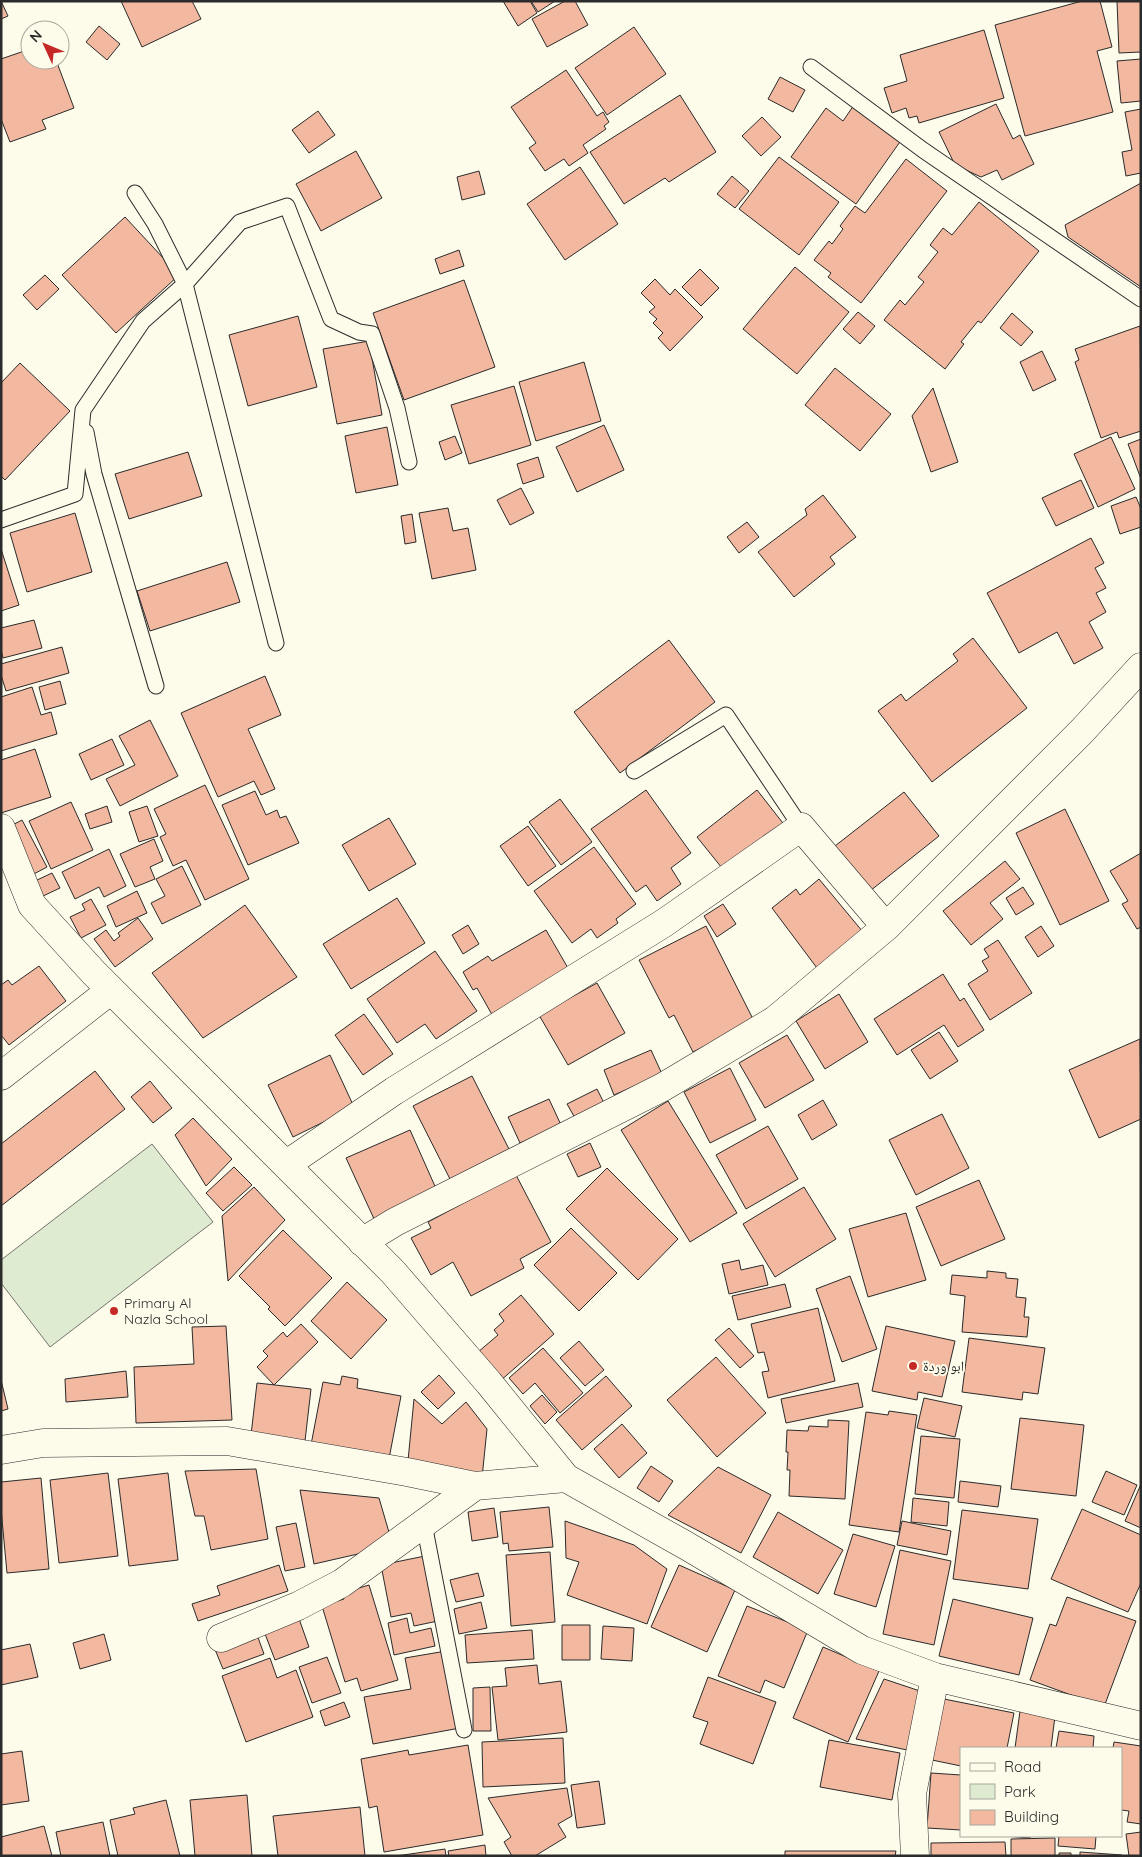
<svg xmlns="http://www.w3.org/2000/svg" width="1142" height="1857" viewBox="0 0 1142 1857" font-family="Quicksand,'Noto Naskh Arabic',sans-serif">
<rect width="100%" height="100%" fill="#fdfbea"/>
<path fill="#deebd1" stroke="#74746e" d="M152 1144 213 1222 50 1347 1 1283V1260Z"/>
<path fill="#f2b8a0" stroke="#2b2b2b" d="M1 1 8 16 1 19Z
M121 1H192L201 19 142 47Z
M503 1H530L537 13 518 26Z
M531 1H555L538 12Z
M565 1H575L588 25 547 47 532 19Z
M1082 1H1100L1112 47 1097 51 1113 112 1025 136 995 25Z
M1117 1H1141V52L1119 53Z
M99 26 120 44 107 60 86 42Z
M634 27 666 74 607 115 575 68Z
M984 30 1004 98 919 123 917 116 909 118 906 108 892 113 884 88 907 81 900 55Z
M30 49V60H56L74 108 42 120 46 129 10 142 1 119V59Z
M1141 59V101L1121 103 1117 61Z
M566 70 597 116 603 112 609 122 604 126 606 129 583 145 588 153 569 166 564 159 545 171 529 148 536 143 511 107Z
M780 77 805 90 793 112 768 99Z
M680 95 716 152 669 182 665 178 624 204 590 152Z
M996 104 1013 139 1020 135 1034 164 1002 180 997 170 981 177 955 165 939 132Z
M854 105 902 139 856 204 791 157 826 108 843 121Z
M1141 109V173L1126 176 1122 152 1132 150 1125 112Z
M318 111 335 135 309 153 292 130Z
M762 117 781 137 761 156 742 136Z
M356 151 382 198 321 231 296 184Z
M779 157 839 202 799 255 739 209Z
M906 159 947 191 861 303 828 277 831 273 814 260 829 241 832 244 843 229 840 226 855 206 865 213Z
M580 167 618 224 565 260 527 204Z
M479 171 485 194 462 200 457 177Z
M732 176 749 191 735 208 717 194Z
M1141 183V287L1068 237 1065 225Z
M979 202 1039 251 981 323 978 321 961 342 964 344 945 369 884 320 900 300 905 305 924 282 918 277 938 252 930 245 943 228 952 235Z
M125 217 179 275 116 333 62 275Z
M459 250 464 266 440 274 435 259Z
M795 267 849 312 797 374 743 329Z
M700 269 719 288 701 306 682 287Z
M45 275 59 289 37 310 23 295Z
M655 279 670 295 675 289 703 317 670 351 658 338 663 333 653 323 657 319 649 312 655 307 641 293Z
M464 280 495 367 404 400 373 313Z
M858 312 875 326 860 344 843 329Z
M1012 313 1033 332 1021 346 1000 328Z
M298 316 317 387 248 406 229 335Z
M1140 326 1141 431 1119 438 1117 432 1101 438 1075 362 1079 360 1075 349Z
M369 341 382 415 337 424 323 349Z
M1042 351 1056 380 1033 391 1020 362Z
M584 362 601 421 536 441 519 382Z
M20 363 70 411 5 480 1 476V383Z
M835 368 891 414 860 451 805 405Z
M514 386 531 445 469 464 451 405Z
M933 388 958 462 931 472 912 416Z
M604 425 624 470 577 492 556 447Z
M387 427 398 485 356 493 345 436Z
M455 436 462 453 445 460 439 442Z
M1111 437 1135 489 1098 507 1074 454Z
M1141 439V479L1128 444Z
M188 452 202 496 129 519 115 474Z
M538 457 544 477 523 484 517 464Z
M1081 480 1094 508 1056 526 1042 498Z
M521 488 534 513 510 525 497 500Z
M823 495 856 537 830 557 835 564 794 597 758 552 807 515 805 509Z
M1136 497 1141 509V527L1120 534 1111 506Z
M448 508 453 531 468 528 476 570 432 579 419 513Z
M75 513 92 572 27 592 10 533Z
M412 514 416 542 405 544 401 516Z
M747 522 759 537 739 553 727 537Z
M1091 538 1104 563 1095 568 1106 588 1096 593 1106 612 1089 622 1103 648 1074 664 1057 632 1019 653 987 593Z
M1 549 19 605 1 611Z
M227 562 240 602 150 631 137 591Z
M34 620 42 648 3 658 1 650V628Z
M973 638 1027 708 932 782 878 711 901 694 906 701 958 661 953 654Z
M669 640 715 702 620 773 574 712Z
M62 647 69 673 6 691 1 675V664Z
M265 676 281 715 248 729 275 789 261 795 254 781 218 797 181 713Z
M60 681 66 704 45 710 39 687Z
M32 687 41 715 51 712 57 734 1 751V697Z
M150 720 178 776 120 806 106 779 135 765 119 736Z
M112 739 124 765 91 780 79 754Z
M35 749 51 797 1 813V760Z
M205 785 249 879 205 900 186 860 173 866 160 837 166 834 154 809Z
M646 790 691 853 671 868 681 884 657 901 646 885 636 892 591 829Z
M757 790 786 827 726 873 697 837Z
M255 791 266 815 277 810 280 818 286 816 299 843 248 865 222 805Z
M904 792 939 836 870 891 835 846Z
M560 799 592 842 561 865 529 822Z
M71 802 93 850 51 869 29 821Z
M107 806 112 822 90 829 85 814Z
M147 806 158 836 139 842 129 812Z
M1065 809 1109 901 1060 925 1016 833Z
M389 818 416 864 369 891 342 845Z
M22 820 47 867 30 876 5 829Z
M528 826 556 866 528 886 500 846Z
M154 839 163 861 150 867 155 879 135 887 120 854Z
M594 847 636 904 616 919 618 923 597 938 591 929 572 943 534 891Z
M109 849 126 886 104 897 99 887 75 899 62 872Z
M1141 853V927L1137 929 1122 904 1128 901 1110 871Z
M1005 861 1020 879 990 903 1003 919 971 945 943 911Z
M182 866 201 905 162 924 151 903 165 896 156 879Z
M52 873 60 888 43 896 35 881Z
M819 879 863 932 817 968 772 908 796 889 800 895Z
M1023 887 1034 904 1016 915 1006 898Z
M137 891 147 913 116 927 107 906Z
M397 898 425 943 351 989 323 944Z
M91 899 106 925 81 938 70 917 85 910 82 904Z
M723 904 736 924 717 937 704 916Z
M245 905 297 977 203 1038 152 973Z
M138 918 153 939 115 967 94 939 106 930 114 941 120 936 118 933Z
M468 925 479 944 463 954 452 935Z
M706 926 754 1021 693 1052 674 1015 669 1018 639 960Z
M1041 926 1054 946 1038 957 1025 937Z
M546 930 572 975 495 1020 477 988 473 990 463 972 488 956 492 961Z
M998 940 1032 993 990 1020 968 984 988 971 982 961 989 957 984 949Z
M435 951 477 1011 436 1039 425 1024 397 1043 367 999Z
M39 966 66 1001 9 1045 1 1035V985L8 980 12 985Z
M943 974 960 1001 964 998 984 1030 958 1047 944 1025 897 1055 874 1019Z
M597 983 625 1033 568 1065 539 1015Z
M839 994 868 1042 825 1069 796 1021Z
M364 1014 393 1054 363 1075 335 1035Z
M939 1032 958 1061 930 1079 911 1050Z
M787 1035 814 1080 765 1108 739 1063Z
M1140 1039 1141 1119 1099 1138 1069 1070Z
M651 1050 662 1074 614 1095 604 1070Z
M330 1055 354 1107 293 1137 268 1085Z
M730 1068 756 1120 710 1143 684 1092Z
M95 1071 125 1109 1 1206V1144Z
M472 1076 511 1153 452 1183 413 1106Z
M150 1081 172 1108 153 1123 131 1097Z
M597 1089 604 1103 575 1118 567 1104Z
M549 1099 561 1125 520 1143 508 1117Z
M823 1100 837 1125 812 1140 798 1115Z
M668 1101 737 1213 690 1242 621 1130Z
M942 1114 969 1168 916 1195 889 1140Z
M193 1118 232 1159 206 1186 175 1135Z
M768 1126 798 1179 746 1209 716 1155Z
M410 1130 438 1193 375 1221 346 1158Z
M590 1143 601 1167 578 1177 567 1154Z
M234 1167 252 1185 223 1211 206 1193Z
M607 1168 678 1239 638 1280 566 1209Z
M516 1175 551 1242 520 1259 524 1268 471 1296 453 1262 431 1275 411 1238 431 1228 428 1222Z
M979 1180 1005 1239 941 1266 916 1207Z
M254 1187 285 1220 228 1281 222 1216Z
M804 1187 836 1239 775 1277 743 1224Z
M906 1213 926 1280 868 1297 849 1229Z
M571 1228 617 1273 579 1311 534 1265Z
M283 1230 332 1278 285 1326 268 1309 270 1307 239 1276Z
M739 1260 741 1270 763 1265 768 1285 729 1294 722 1264Z
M987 1271 1006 1273V1278L1018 1279 1016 1297 1026 1298 1024 1317H1029L1027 1337 962 1332 965 1296 950 1294 952 1275 987 1278Z
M850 1276 877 1349 842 1362 816 1289Z
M347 1282 387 1320 351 1359 311 1321Z
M785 1284 791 1307 738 1320 732 1296Z
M521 1295 554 1334 500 1381 471 1358 498 1335 494 1330 504 1321 499 1314Z
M818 1308 835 1381 768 1398 762 1372 769 1371 764 1352 758 1353 751 1324Z
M301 1324 318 1342 274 1385 257 1367 268 1356 263 1351 283 1332 287 1337Z
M226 1326 232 1420 136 1423 134 1367 194 1364 192 1327Z
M886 1326 955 1341 942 1397 918 1392 917 1400 872 1391Z
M729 1328 754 1356 740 1368 715 1340Z
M969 1338 1045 1348 1038 1394 1023 1392 1022 1400 962 1392Z
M579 1341 604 1370 585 1386 560 1358Z
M543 1348 583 1393 560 1413 535 1383 523 1394 509 1378Z
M716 1357 766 1413 717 1457 667 1400Z
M126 1371 128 1397 66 1402 65 1379Z
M439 1375 455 1393 438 1409 421 1392Z
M342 1376 358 1379 357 1388 401 1396 388 1464 310 1450 323 1382 340 1385Z
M606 1376 632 1406 582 1450 556 1420Z
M1 1380 8 1409 1 1411Z
M257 1383 311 1389 305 1441 251 1435Z
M858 1383 863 1407 786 1423 781 1399Z
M542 1395 557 1412 545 1424 530 1406Z
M924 1398 962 1406 955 1437 917 1428Z
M414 1399 442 1424 466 1402 487 1429 482 1478 407 1471Z
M889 1411 917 1415 899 1532 849 1525 866 1412 888 1415Z
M1020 1418 1084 1425 1076 1496 1011 1489Z
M828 1420 849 1421 845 1499 789 1496 790 1470H787L788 1452H786L787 1430 808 1431 809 1426 828 1427Z
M622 1424 647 1453 619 1478 594 1449Z
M921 1436 960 1439 954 1498 915 1494Z
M651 1466 673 1481 659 1502 637 1488Z
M718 1467 771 1495 741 1553 668 1515Z
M256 1469 268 1539 211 1550 204 1516H195L185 1471Z
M1106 1471 1137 1485 1124 1515 1092 1502Z
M108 1473 118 1556 59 1563 50 1480Z
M168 1473 178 1560 129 1566 118 1479Z
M41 1478 49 1569 7 1573 1 1509V1482Z
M960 1481 1001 1486 998 1507 958 1502Z
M1141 1484V1528L1125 1521Z
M300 1490 379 1498 393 1546 314 1564Z
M913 1498 949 1502 947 1526 911 1522Z
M549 1507 553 1547 509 1551 508 1543 503 1544 500 1512Z
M494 1508 498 1537 472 1541 468 1512Z
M1082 1509 1141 1535V1583L1128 1612 1051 1579Z
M962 1510 1038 1519 1028 1589 953 1579Z
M778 1512 843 1550 818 1594 753 1557Z
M565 1521 634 1545 667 1569 647 1624 567 1595 579 1562 566 1558Z
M902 1521 951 1531 947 1555 897 1545Z
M296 1523 305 1567 285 1571 276 1527Z
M853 1534 895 1546 876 1607 834 1594Z
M900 1550 951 1561 934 1645 883 1634Z
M550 1552 555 1622 511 1626 506 1555Z
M425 1556 438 1621 414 1626 411 1613 391 1617 381 1565Z
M279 1565 288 1591 198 1621 192 1604 220 1595 217 1586Z
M679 1565 735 1590 707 1652 651 1627Z
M478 1573 484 1596 456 1602 450 1580Z
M369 1585 398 1680 361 1691 357 1678 345 1682 322 1606 344 1599 342 1593Z
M1067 1597 1136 1621 1104 1707 1030 1680 1050 1624 1056 1626Z
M953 1599 1033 1618 1019 1675 939 1656Z
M481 1602 487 1628 459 1634 454 1609Z
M747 1606 808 1630 784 1688 765 1680 760 1693 718 1676Z
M297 1613 309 1647 275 1660 262 1626Z
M407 1618 410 1633 431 1628 435 1646 394 1655 388 1623Z
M562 1625H590V1660H562Z
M603 1626 634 1628 632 1661 601 1659Z
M532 1630 534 1659 467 1663 465 1635Z
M256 1632 264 1654 223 1669 214 1647Z
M104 1634 111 1660 80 1669 73 1643Z
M30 1644 38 1677 1 1685V1650Z
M823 1647 879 1671 848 1742 793 1718Z
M446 1651 460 1728 373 1744 364 1697 411 1689 405 1658Z
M327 1657 341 1693 312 1703 299 1667Z
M270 1658 277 1678 296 1670 313 1717 246 1742 222 1676Z
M537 1665 539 1684 561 1681 567 1732 498 1740 492 1687 507 1686 505 1668Z
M708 1677 776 1702 753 1764 700 1744 708 1722 693 1717Z
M884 1679 920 1691 907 1750 856 1739Z
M490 1687 491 1731H473V1688Z
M944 1699 1014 1713 1007 1748H961V1766L932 1760Z
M344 1702 350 1717 325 1726 320 1711Z
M1020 1711 1055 1716 1051 1748H1015Z
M1059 1731 1094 1736 1093 1748H1056Z
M563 1738 565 1783 483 1787 482 1742Z
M829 1740 900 1753 892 1800 820 1787Z
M1114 1742 1141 1746V1824L1127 1822 1129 1811 1121 1810V1748H1113Z
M468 1745 483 1835 384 1852 377 1806 369 1808 361 1759 408 1750 409 1755Z
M22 1751 29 1801 1 1805V1754Z
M931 1773 961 1775V1830L927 1828Z
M599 1781 605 1824 577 1828 571 1785Z
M567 1788 572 1816 558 1824 566 1837 535 1856H512L504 1842 511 1837 488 1798Z
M247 1795 252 1856H195L190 1800Z
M166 1800 180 1856H118L110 1820 135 1814 133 1808Z
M360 1807 365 1856H278L273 1816Z
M103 1822 110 1856H61L56 1832Z
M44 1826 52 1856H1V1837Z
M1141 1832V1856H1129L1126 1834Z
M1005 1836H1030V1838Z
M1059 1836H1096L1095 1849 1058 1846Z
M1055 1838V1856H1011V1839Z
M1005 1842 1006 1856H931V1843Z
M485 1845 486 1856H449L448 1851Z
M445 1849 446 1856H396Z
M785 1851H896L895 1856H785Z
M1080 1852 1122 1855V1856H1080Z
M1059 1853H1071V1856H1059Z"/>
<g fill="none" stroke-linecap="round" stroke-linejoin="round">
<g stroke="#2b2b2b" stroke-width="17">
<path id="service" d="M811 67 923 150 1141 299
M135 193 155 224 185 284 276 643
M86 432 94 474 156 686
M1 520 75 494 83 410 143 321 185 284 240 222 287 206 331 319 359 332 372 334 397 408 409 462
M634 771 726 715 801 827
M424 1524 464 1730"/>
</g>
<g stroke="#2b2b2b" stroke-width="29">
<path id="minor" d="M1 828 32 905 94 973 393 1272 489 1383 566 1478 687 1546 862 1650 935 1677 1141 1726
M1 1076 111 990
M287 1164 394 1091 664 923 801 827 886 927 1082 731 1141 667
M362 1242 395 1222 663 1087 775 1020 886 927
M1 1450 43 1443 227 1441 407 1472 475 1486 566 1478
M221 1638 298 1606 342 1583 475 1486
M915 1856 912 1794 935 1677"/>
</g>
<use href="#service" stroke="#fdfbea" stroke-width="15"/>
<use href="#minor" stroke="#fdfbea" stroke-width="28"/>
</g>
<g fill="#c62828" stroke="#fdfbea" stroke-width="2">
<circle cx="114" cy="1311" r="5"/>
<circle cx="913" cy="1366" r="5"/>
</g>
<g text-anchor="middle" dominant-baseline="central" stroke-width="4" stroke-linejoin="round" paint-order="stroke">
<g font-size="14" fill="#2b2b2b" stroke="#fdfbea" text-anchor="start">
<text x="124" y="1303">Primary Al<tspan x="124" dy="16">Nazla School</tspan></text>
<text x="923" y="1366">ابو وردة</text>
</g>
</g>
<rect width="1142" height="1857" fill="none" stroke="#2b2b2b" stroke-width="5"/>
<rect x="960" y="1747" width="162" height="90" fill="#fdfbea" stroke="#a9a89e"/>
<rect x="970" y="1763" width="25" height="8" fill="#fdfbea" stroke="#a9a89e"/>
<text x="1004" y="1772" font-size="15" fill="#2b2b2b">Road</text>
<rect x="970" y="1784" width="25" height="15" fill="#deebd1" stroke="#a9a89e"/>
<text x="1004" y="1797" font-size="15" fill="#2b2b2b">Park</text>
<rect x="970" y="1810" width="25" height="15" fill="#f2b8a0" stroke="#a9a89e"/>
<text x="1004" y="1822" font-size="15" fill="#2b2b2b">Building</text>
<g transform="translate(45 45) rotate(314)"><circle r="24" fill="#fdfbea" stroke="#a9a89e"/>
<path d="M0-4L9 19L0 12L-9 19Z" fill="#c62828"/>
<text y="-8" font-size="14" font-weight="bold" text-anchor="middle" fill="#2b2b2b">N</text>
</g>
</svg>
